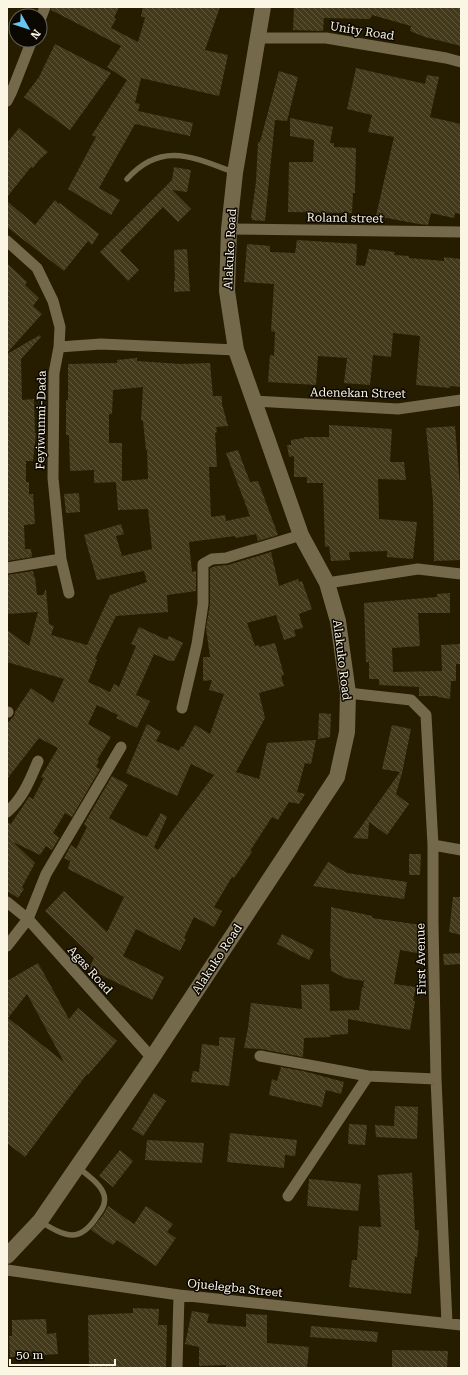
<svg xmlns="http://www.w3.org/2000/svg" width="468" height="1375" viewBox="0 0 468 1375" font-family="'Roboto Serif',serif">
<defs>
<pattern id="building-back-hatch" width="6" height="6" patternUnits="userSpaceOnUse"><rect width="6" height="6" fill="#43391b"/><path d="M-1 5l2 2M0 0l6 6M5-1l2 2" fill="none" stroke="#5f563c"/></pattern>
</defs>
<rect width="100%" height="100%" fill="#261c00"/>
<path fill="url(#building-back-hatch)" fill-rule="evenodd" d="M52 7H119L114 18 116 19 111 28 138 42 145 18 141 16 143 7H220L205 50 228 55 219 96 141 78 135 103 140 104 138 111 193 123 190 136 135 124 99 188 120 200 111 215 68 189 96 137 92 135 127 80 107 67 121 46 51 10Z
M294 7H461V46L425 37 410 31 411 26 372 15 370 19 324 18 323 31 293 30Z
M55 44 111 73 70 130 24 97 39 77Z
M356 68 425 84 427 75 439 77 430 117 461 124V214L455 213 454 218 431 213 428 225 419 224 376 216 394 137 368 132 372 115 347 109Z
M279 71 298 77 287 121 275 120 265 221 252 220V218H251L256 182 258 142H260Z
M290 118 333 127 330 143H334V147L356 148 355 193H353L352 213 288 212 289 162H313L314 140 290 136Z
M19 128 48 152 39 160 33 168 31 167 7 197V143Z
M174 167 191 170 187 192 172 190 191 209 178 222 163 207 120 251 139 270 128 281 100 252 172 180Z
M55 200 59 204 60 203 99 234 92 245 88 241 64 271 7 227V201L35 225Z
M297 240 357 244 356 265 365 266 369 249 395 252 394 255 409 256V258L444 261V257L461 259V387L450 386V388L416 385 420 336 393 333 391 357 373 355 370 385 344 383 347 358 318 356 316 385 268 382 270 355 274 356 275 332 271 331 274 284 244 282 247 244 270 246V252L295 253Z
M187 249 190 291 174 292V281H175L174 250Z
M7 263 27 282 25 285 39 298 33 306 42 314 7 353Z
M40 335 41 337 21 359 22 400 34 399 35 433H36L33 461H26V482H29V494H33L35 524 24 525 25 549H31L32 557 7 561V354Z
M137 358V361L180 364 210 363 213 396H222V404L228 426 216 427 217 432 215 433 217 467H209L211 517 225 515 226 521 250 516 226 453 238 450 250 482 258 481 278 535 258 541 256 534 236 538 235 536 189 542 192 572 196 571V591L167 595 168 612 116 616 95 659 97 660 88 682 110 692 114 684 119 687 136 646 131 644 139 627 167 640 169 636 183 643 174 661H170L154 654 136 695 150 701 137 728 116 718 118 715 97 705 88 724 111 737 97 760 99 761 96 767 100 769 72 817 65 813 53 833 59 838 52 850 46 846 40 855 13 842 35 863 22 887 24 889 18 898 7 891V822L11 824 29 797 33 799 44 778 41 777 58 748 39 738 7 779V724L14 716 15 712 31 688 53 703 64 679 7 662V630L29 646 38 612 7 614V575L33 571 34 577H35L37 595H43L46 589 49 624 54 626 51 635 87 645 110 595 147 582 144 571 97 580 84 535 121 524 124 534 116 536 122 556 152 549 148 509 118 510 116 482 94 483V470L70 471 69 435H66V400H68V364L117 363V360ZM143 387 141 420 143 421 146 450H147L148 479 122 481V443H109V414H112L113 390Z
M329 425 392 429 390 462H404L406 480 378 479 379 519 417 522 413 559 387 557V551L349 552 350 560 331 561 329 546 325 547 323 483H307V477H294V456L289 457 287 445H291V440L304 438V437H329Z
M455 426 461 498V560L434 561 433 501 426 428Z
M79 493 80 512 66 513 64 494Z
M271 552 279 586 298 579 299 582 302 581 312 609 299 614 303 628 294 630 296 636 284 640 276 615 247 623 255 646 259 645V647L275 643 284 675 281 676 284 686 259 693 265 718 236 772 259 779 267 743 316 740 311 764 305 763 297 792 305 794 299 804 289 802 278 820 272 817 250 851 252 852 234 878 232 877 214 907 222 911 214 927 194 917 184 938 186 939 180 951 136 929 123 956 164 977 152 1000 89 969 94 958 45 911 64 891 107 932 124 897 68 869 70 861 64 858 71 845 76 849 87 827 84 824 112 776 128 785 109 818 143 836 144 835 147 837 161 813 167 817 154 847 158 850 214 775 191 764 177 796 126 773 147 724 161 732 156 741 179 751 181 746 183 747 195 725 210 734 224 694 209 690 212 680 203 681V657H210L206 628 210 604V568L216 566 228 565Z
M450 593V613H418L420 646 392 648 393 672 442 671 441 645 461 644V664H456V681H451L450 699 438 697V696H419V687L379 685V679H369V662H366L364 603 437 597V594Z
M319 713 331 714 330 737 318 739Z
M392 725 411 729 402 773 396 794 409 804 387 835 369 822 368 839 353 838 400 772 382 769Z
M409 854H421L420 875H409Z
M328 862 347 873 407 882 404 899 313 886Z
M453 897H461V935L449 932Z
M331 907 372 916V918L421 925 417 953 400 950 394 984 416 987 413 1001H415L410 1030 348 1019V1034L330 1035 331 1037 304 1038 303 1057 261 1049 244 1048 248 1028 251 1003 302 1009 301 985 329 984 330 1011 359 1010 362 987 366 988 363 986 364 981 345 978 331 971V959H330Z
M282 934 314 950 309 960 277 944Z
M461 953V964L444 965 443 954Z
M38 963 69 1019 78 1008 117 1041 88 1075 87 1074 25 1157 7 1143V981ZM27 994 64 1062 8 1018Z
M219 1037 235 1038 229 1086 191 1082 193 1071 199 1072 202 1044 219 1046Z
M281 1067 303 1071 344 1082 341 1094 326 1090 322 1107 269 1095 272 1079 277 1081Z
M154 1093 166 1101 143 1136 132 1129Z
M395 1106 418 1107 417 1139 376 1137 375 1125 394 1126Z
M349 1124 367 1125 365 1145 348 1144Z
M230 1133 297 1140 295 1156 285 1155 284 1168 227 1162Z
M147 1140 204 1143 202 1163 145 1160Z
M120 1150 133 1161 113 1187 99 1176Z
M412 1173 415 1230H419L417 1257 415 1256 411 1294 349 1287 352 1260H357L359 1226 381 1227 378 1175Z
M309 1179 361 1184 358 1211 307 1206Z
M108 1206 134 1224 146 1206 173 1224 167 1232 176 1238 156 1266 117 1240 113 1245 91 1230 103 1215Z
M133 1308 159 1309 158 1325H167L166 1368H89L88 1315 133 1313Z
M192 1311 209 1314 207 1323 246 1327V1314L267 1315V1343L309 1347 307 1368H226V1365L199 1366V1347L185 1344Z
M46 1319 47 1334 56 1333 58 1354 10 1357 9 1336H12V1320Z
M311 1326 378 1332 377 1342 310 1337Z
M392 1350 448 1351 447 1368H392Z"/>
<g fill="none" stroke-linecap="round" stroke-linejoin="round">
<path stroke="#75694b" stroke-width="5.5" d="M127 179C161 141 193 157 233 172
M41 1222C66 1237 80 1244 98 1215 102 1210 106 1202 104 1195 101 1184 87 1175 79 1168"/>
<path stroke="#75694b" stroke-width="11" d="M40 20 45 7
M257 38H326L446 58 461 62
M7 101 12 91 32 40
M229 229 461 232
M7 241 37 268 53 301 60 327 59 347 54 373 53 478 61 559 69 593
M59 347 101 344 236 350
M254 401 398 409 461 400
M7 568 61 559
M327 583 418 569 461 574
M348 693 411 700 426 715 433 845V922L436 1079 447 1323
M182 708 197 644 203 604V564L212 559 226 558 301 535
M7 712H8
M7 812C23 798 30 780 38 761
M433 845 461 850
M7 902 28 919 152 1058
M7 946 28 919 46 874 121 747
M260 1056 368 1076 436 1079
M288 1196 368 1076
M7 1270 179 1295 461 1325
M177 1368 179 1295"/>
<path stroke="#75694b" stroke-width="16" d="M7 1256 40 1221 152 1058 337 777 347 732 348 693 338 621 327 583 301 535 236 350 227 291 229 229 235 173 263 7"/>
</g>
<g text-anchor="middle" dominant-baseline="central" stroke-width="3" stroke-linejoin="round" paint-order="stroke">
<g font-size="12" fill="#fbf5e3" stroke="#0b0701">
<text transform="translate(362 31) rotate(9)">Unity Road</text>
<text transform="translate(345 218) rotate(1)">Roland street</text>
<text transform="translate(230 249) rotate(-87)">Alakuko Road</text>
<text transform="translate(358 393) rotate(1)">Adenekan Street</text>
<text transform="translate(41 420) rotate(-89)">Feyiwunmi-Dada</text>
<text transform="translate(342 660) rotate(83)">Alakuko Road</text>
<text transform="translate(217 959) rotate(-57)">Alakuko Road</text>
<text transform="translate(421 959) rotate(-91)">First Avenue</text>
<text transform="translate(90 970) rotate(48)">Agas Road</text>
<text transform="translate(235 1288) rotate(6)">Ojuelegba Street</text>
</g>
</g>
<rect width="468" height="1375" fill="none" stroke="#fbf5e3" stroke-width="16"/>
<g transform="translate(28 28) rotate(129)"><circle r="19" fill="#0b0701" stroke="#6b665b"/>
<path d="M0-3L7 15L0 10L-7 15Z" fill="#68c4f0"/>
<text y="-6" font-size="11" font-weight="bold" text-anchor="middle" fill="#fbf5e3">N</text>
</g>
<path d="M10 1359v6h105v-6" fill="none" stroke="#fbf5e3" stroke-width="2"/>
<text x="16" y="1359" font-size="12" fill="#fbf5e3" stroke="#0b0701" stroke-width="3" paint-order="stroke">50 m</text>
</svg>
